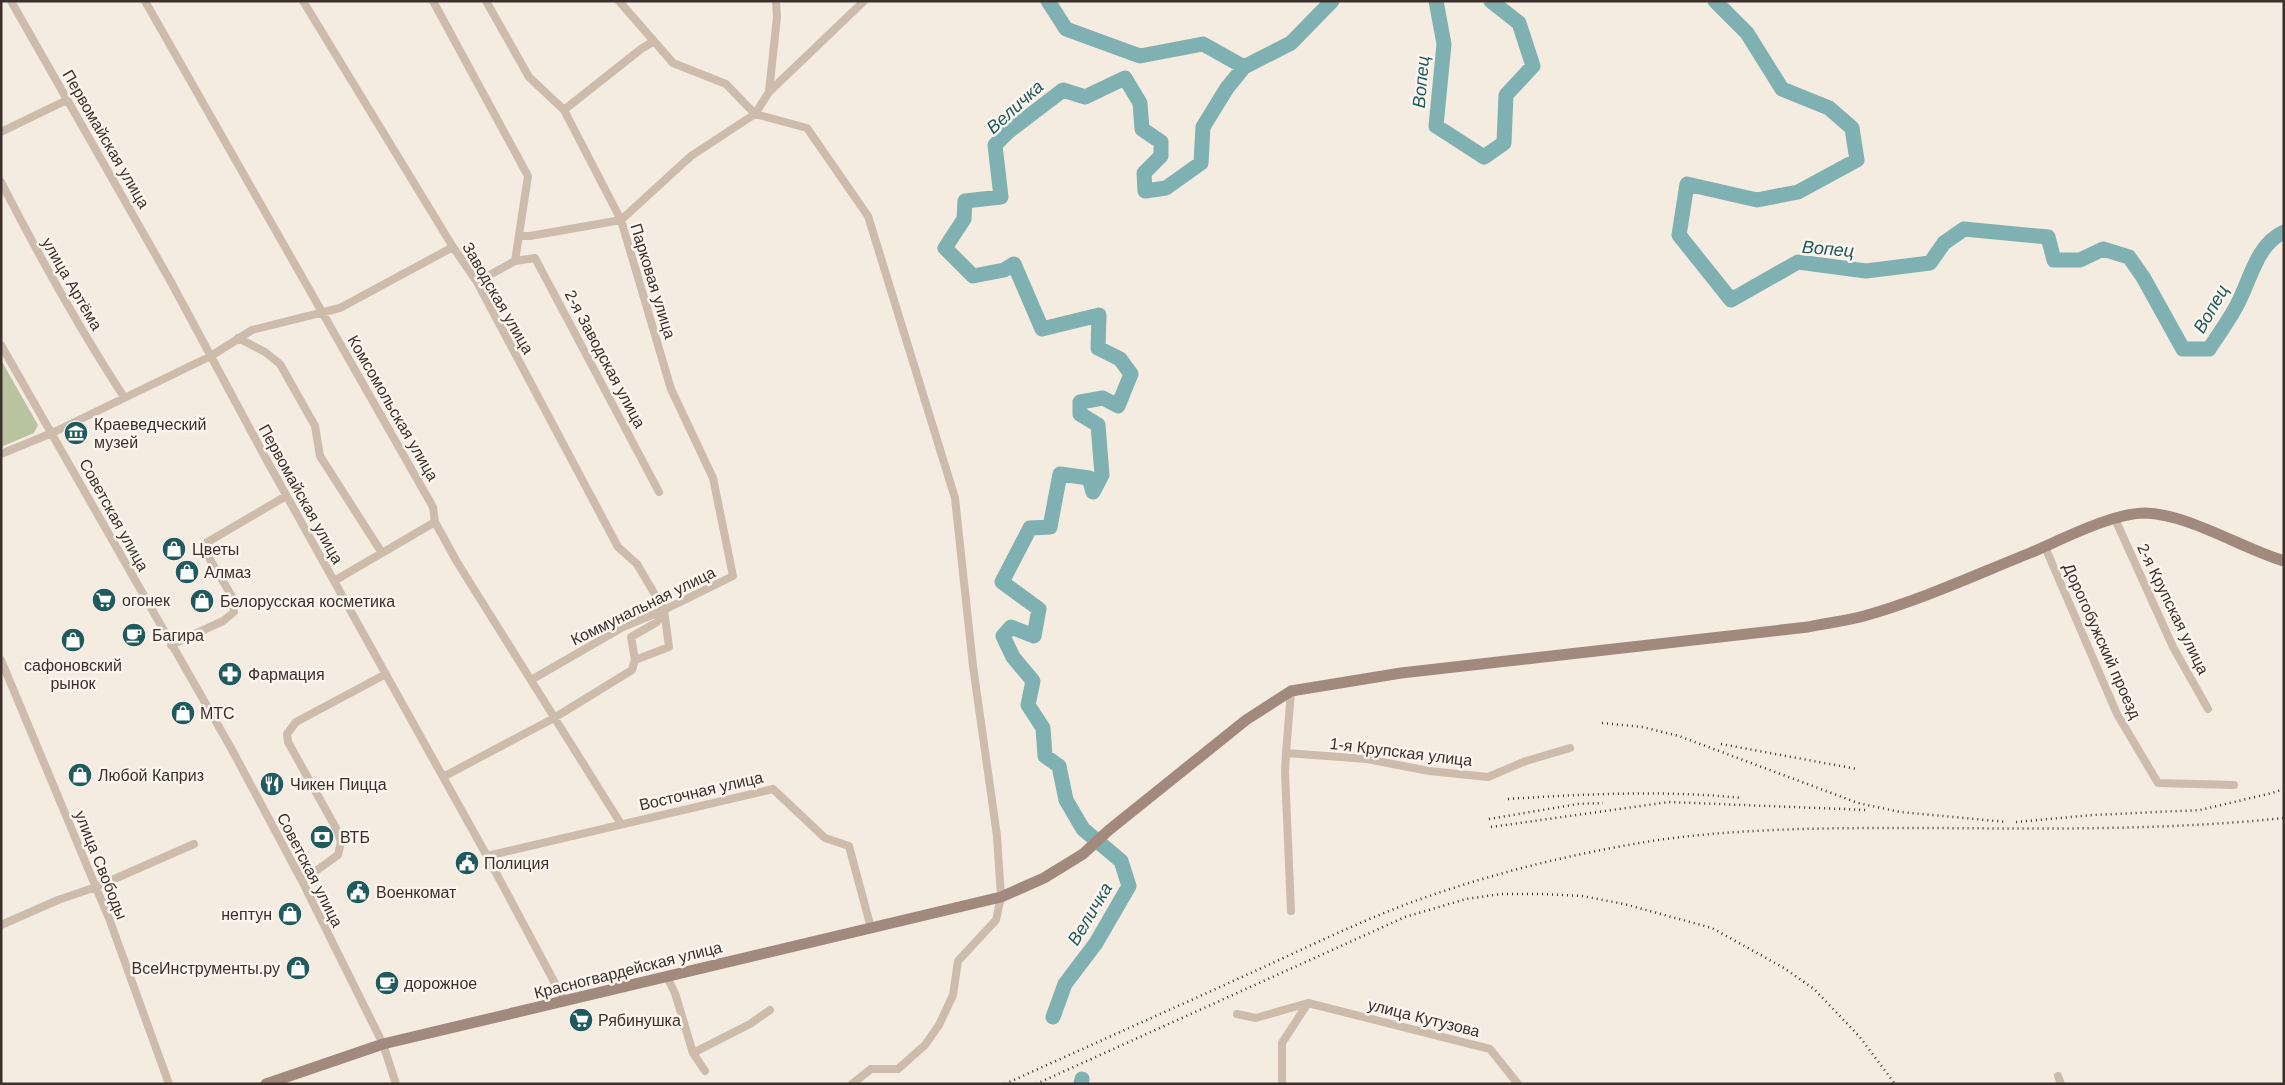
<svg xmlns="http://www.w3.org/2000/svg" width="2285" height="1085" viewBox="0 0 2285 1085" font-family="Arial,sans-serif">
<rect width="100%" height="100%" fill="#f4ebe1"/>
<path fill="#b8c4a0" d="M1 360 38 425 34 433 1 447Z"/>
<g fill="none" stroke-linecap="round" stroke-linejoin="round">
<path stroke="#7fb0b2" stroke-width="15" d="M1048 1 1066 29 1140 56 1203 44 1244 67 1291 43 1332 1
M1436 1 1444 44 1436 126 1484 157 1504 143 1506 95 1533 66 1519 23 1491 1
M1715 1 1747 33 1782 89 1829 108 1852 128 1857 160 1798 192 1757 200 1687 184 1679 235 1731 300 1798 262 1866 271 1930 263 1944 243 1964 229 2048 237 2054 260H2080L2103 249 2129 257 2143 277 2183 349H2209C2219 334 2230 319 2238 303 2251 278 2257 244 2284 232
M1053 1017 1065 984 1096 943 1129 886 1121 861 1083 829 1066 800 1059 766 1045 756 1043 728 1028 705 1033 681 1013 657 1003 636 1011 627 1034 636 1039 609 1002 582 1030 528 1050 527 1060 474 1089 478 1093 492 1102 475 1098 425 1080 414V402L1103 398 1118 406 1131 374 1120 359 1098 348 1099 315 1042 329 1014 264 1004 270 973 276 945 248 964 219 965 201 1001 197 995 145 1008 132 1063 90 1085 97 1125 78 1140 103 1142 129 1161 142V156L1144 173 1145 191 1166 188 1201 163 1203 127 1227 88 1244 67
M1081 1084 1082 1079"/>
<path stroke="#cdbbac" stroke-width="8" d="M11 1 171 282 265 457 487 856 565 1002
M145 1 433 507 435 522 457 562 621 824
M303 1 453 247 477 282 618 547 637 564 664 610
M433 1 528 176 515 261 477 282
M486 1 529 77 564 110 621 220 530 236H519
M619 1 673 63 726 84 755 114 807 128 868 216 955 498 973 666 997 836 1001 897 996 920 958 961 953 995 939 1025 925 1045 898 1069H871L852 1084
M769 92 864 1
M564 110 641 49 654 41
M1 132 67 100
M1 182C39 256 79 328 124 397
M515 261 535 258 659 492
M238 338 265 352 280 364 315 426 320 456 382 553
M1 345 231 748 302 881 383 1044 396 1084
M1 454 52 433 211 356 252 330 340 308 453 247
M2115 519 2173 647 2208 709
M2045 547 2117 714 2158 783 2234 785
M334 581 435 522
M171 645 223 621 234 612 233 598 206 553 205 548 206 543 286 496
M1 660 110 921 169 1084
M531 680 623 627 664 610 733 576 713 478 671 389 621 220 691 156 755 114 769 92 777 17 776 1
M1291 691 1286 753 1367 759 1429 771 1488 777 1526 761 1570 748
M1286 753 1285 772 1291 911
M443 777 554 718 632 670 635 660 669 647 664 610 657 622 631 637 635 660
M487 856 773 789 825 838 849 846 871 928
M302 881 338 855 341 842 337 830 288 742 287 734 296 722 386 674
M1 925 58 900 96 887 194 844
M667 977 675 993 693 1053 705 1071
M1237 1014 1256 1018 1308 1003 1490 1049 1518 1084
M693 1053 750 1024 770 1010
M2058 1076 2061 1084
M1282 1084V1043L1308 1003"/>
<path stroke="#a18a7d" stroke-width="11" d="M266 1084 383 1044 1001 897 1044 878 1083 854 1109 830 1246 720 1291 691 1401 673 1808 627C1826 623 1846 621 1864 616 1921 600 1975 575 2030 553 2061 540 2112 513 2145 513 2188 514 2241 548 2284 561"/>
<path stroke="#3b302b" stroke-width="2.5" stroke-dasharray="1 4" stroke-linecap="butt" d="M1602 723 1642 727 1679 736 1858 803 1900 812 2007 822
M1721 744 1857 769
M1508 799C1586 794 1664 790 1742 798
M1489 819 1578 804 1603 803
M2016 822 2093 815 2200 810 2272 793 2284 789
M1491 827 1669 802 1867 810
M1005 1084C1084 1048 1163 1013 1242 977 1304 949 1367 917 1432 895 1505 870 1581 852 1658 840 1751 827 1844 828 1937 828 2053 829 2169 830 2284 818
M1036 1084 1405 917 1466 899 1501 894H1543L1582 896 1624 904 1712 928 1784 968 1814 989 1859 1036 1895 1084"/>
</g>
<defs>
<g id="museum-disc" transform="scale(1.25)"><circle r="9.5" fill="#1f5a5e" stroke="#fbf5ee"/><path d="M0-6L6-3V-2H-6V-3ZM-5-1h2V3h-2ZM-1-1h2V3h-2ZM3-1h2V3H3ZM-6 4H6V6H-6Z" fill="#fff"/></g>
<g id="shop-disc" transform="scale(1.25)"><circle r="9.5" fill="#1f5a5e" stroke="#fbf5ee"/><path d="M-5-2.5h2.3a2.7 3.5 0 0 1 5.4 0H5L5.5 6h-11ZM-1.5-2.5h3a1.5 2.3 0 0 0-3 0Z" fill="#fff"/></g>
<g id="supermarket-disc" transform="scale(1.25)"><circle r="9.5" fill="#1f5a5e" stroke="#fbf5ee"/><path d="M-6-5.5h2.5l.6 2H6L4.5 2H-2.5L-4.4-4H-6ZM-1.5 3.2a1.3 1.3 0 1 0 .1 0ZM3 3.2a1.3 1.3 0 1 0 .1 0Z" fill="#fff"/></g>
<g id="cafe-disc" transform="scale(1.25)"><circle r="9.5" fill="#1f5a5e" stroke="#fbf5ee"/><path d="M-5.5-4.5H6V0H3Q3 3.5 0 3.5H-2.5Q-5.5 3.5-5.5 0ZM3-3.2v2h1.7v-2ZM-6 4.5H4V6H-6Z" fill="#fff"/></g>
<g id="pharmacy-disc" transform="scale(1.25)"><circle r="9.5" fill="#1f5a5e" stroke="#fbf5ee"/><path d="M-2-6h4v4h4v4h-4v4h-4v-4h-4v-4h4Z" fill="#fff"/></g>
<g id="restaurant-disc" transform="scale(1.25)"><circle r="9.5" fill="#1f5a5e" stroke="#fbf5ee"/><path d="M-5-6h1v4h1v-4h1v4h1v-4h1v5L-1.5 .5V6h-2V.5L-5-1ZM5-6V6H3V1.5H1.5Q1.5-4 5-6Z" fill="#fff"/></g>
<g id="bank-disc" transform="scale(1.25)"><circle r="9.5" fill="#1f5a5e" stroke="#fbf5ee"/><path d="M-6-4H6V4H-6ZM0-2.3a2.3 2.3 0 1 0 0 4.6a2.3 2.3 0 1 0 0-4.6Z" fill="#fff"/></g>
<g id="civic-disc" transform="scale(1.25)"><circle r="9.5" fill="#1f5a5e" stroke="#fbf5ee"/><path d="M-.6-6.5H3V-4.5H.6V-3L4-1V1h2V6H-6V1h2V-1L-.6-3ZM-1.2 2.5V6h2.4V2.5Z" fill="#fff"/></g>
</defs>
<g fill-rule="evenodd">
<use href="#museum-disc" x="76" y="433"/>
<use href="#shop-disc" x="174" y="549"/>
<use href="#shop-disc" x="187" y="572"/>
<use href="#supermarket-disc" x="104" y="600"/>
<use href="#shop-disc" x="202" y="601"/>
<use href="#cafe-disc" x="134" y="635"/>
<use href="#shop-disc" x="73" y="640"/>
<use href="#pharmacy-disc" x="230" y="674"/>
<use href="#shop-disc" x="183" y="713"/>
<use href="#shop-disc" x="80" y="775"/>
<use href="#restaurant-disc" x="272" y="784"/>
<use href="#bank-disc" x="322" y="837"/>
<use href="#civic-disc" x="467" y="863"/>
<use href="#civic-disc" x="358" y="892"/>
<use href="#shop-disc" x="290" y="914"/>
<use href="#shop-disc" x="298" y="968"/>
<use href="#cafe-disc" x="387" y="983"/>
<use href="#supermarket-disc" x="581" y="1020"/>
</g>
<g text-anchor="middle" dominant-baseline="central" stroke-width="5" stroke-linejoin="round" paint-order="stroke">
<g font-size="16" fill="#3b302b" stroke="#fbf5ee">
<text transform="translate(106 139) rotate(60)">Первомайская улица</text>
<text transform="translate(653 281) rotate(73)">Парковая улица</text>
<text transform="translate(72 284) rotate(60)">улица Артёма</text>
<text transform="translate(498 298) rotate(60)">Заводская улица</text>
<text transform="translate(605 359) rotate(62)">2-я Заводская улица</text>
<text transform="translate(393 408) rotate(60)">Комсомольская улица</text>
<text transform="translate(301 494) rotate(61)">Первомайская улица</text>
<text transform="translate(114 515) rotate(61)">Советская улица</text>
<text transform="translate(643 606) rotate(-26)">Коммунальная улица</text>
<text transform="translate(2173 609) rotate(64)">2-я Крупская улица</text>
<text transform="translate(2102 641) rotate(66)">Дорогобужский проезд</text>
<text transform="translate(1401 752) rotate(7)">1-я Крупская улица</text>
<text transform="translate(701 791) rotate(-13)">Восточная улица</text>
<text transform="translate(101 865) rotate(68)">улица Свободы</text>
<text transform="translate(310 870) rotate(63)">Советская улица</text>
<text transform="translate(628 970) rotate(-14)">Красногвардейская улица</text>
<text transform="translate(1424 1018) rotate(14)">улица Кутузова</text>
</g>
<g font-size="16" fill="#3b302b" stroke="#fbf5ee" text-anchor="start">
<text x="94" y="424">Краеведческий<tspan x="94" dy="18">музей</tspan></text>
<text x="192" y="549">Цветы</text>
<text x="204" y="572">Алмаз</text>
<text x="122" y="600">огонек</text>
<text x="220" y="601">Белорусская косметика</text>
<text x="152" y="635">Багира</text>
<text x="73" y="665" text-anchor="middle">сафоновский<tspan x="73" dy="18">рынок</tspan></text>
<text x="248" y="674">Фармация</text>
<text x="200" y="713">МТС</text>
<text x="98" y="775">Любой Каприз</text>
<text x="290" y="784">Чикен Пицца</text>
<text x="340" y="837">ВТБ</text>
<text x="484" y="863">Полиция</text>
<text x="376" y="892">Военкомат</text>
<text x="272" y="914" text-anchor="end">нептун</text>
<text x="280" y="968" text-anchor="end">ВсеИнструменты.ру</text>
<text x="404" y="983">дорожное</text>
<text x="598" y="1020">Рябинушка</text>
</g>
<g font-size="18" font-style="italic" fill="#1f5a5e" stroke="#fbf5ee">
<text transform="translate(1421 82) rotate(-85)">Вопец</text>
<text transform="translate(1015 107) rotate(-42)">Величка</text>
<text transform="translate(1828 249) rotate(5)">Вопец</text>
<text transform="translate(2211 309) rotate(-60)">Вопец</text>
<text transform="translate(1090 914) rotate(-59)">Величка</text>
</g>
</g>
<rect width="2285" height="1085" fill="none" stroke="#3b302b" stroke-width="5"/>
</svg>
